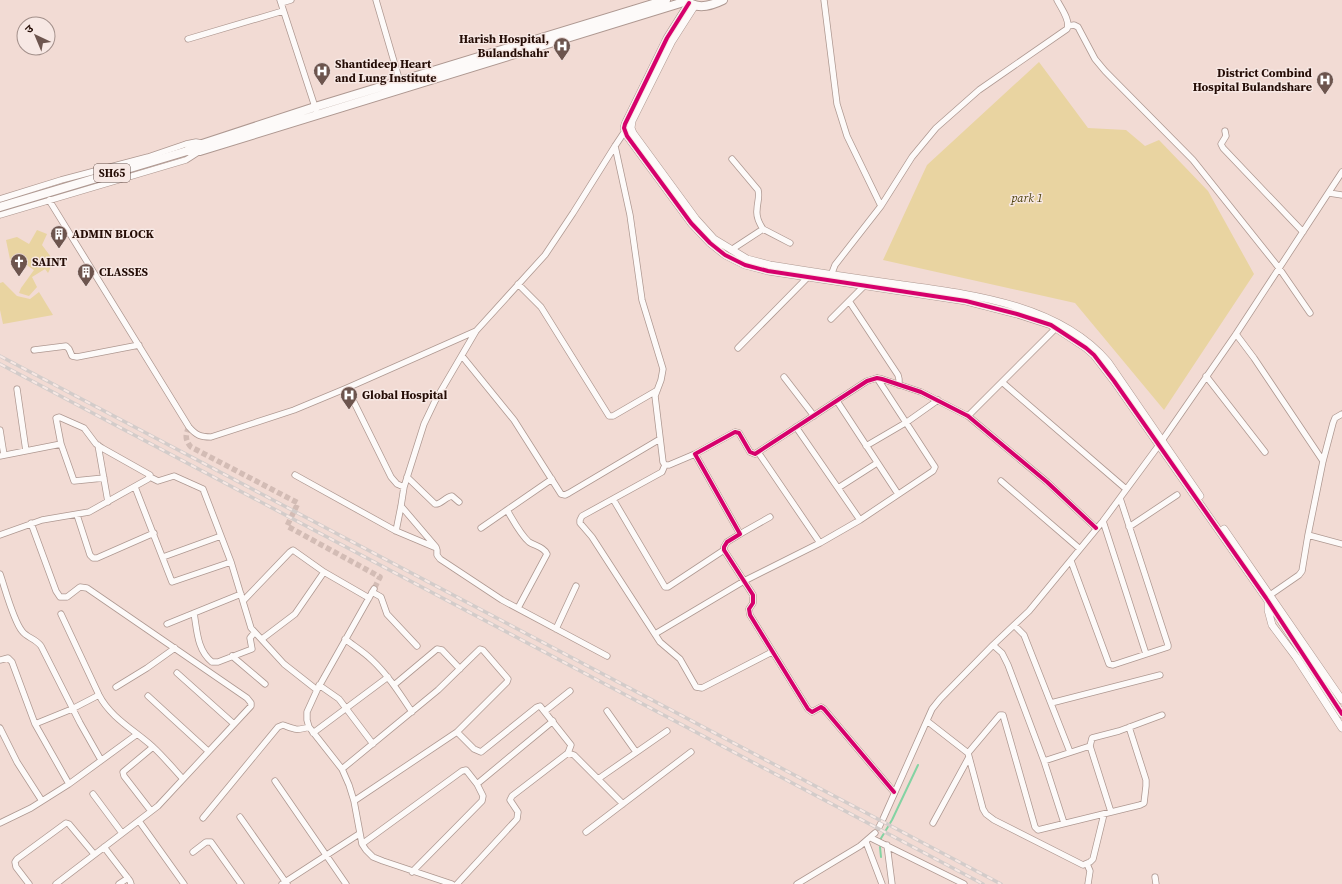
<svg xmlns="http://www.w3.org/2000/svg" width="1342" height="884" viewBox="0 0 1342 884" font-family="'Source Serif 4','Noto Sans Devanagari',serif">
<rect width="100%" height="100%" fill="#f2dbd4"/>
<path fill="#e9d4a1" d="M1039 62 1088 128 1126 130 1145 146 1159 140 1208 191 1254 274 1164 410 1075 303 883 260 927 165Z
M37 230 47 234 42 245 54 261 48 273 45 269 32 277 37 287 29 296 19 293 21 288 34 270 22 262 12 269 6 240 17 237 29 244Z
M3 282 17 296 30 299 39 292 53 315 3 324 0 310V283Z"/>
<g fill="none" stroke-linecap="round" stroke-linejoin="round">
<path stroke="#84d3a3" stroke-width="2" d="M880 840 892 820 918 765
M880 847 881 857"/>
<path stroke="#d3bcb5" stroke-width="5.5" stroke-dasharray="5.5 3" stroke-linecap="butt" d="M189 427C185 435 185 440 191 447L298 503 287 526 380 577 374 589"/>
<g stroke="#ae9891" stroke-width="7">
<path id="minor" d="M280 0 316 110
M376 0 400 82
M824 0 837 104 847 136 881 206
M281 3 291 0
M1068 26 1074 25 1078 27 1095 59 1105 71 1193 160 1279 268 1310 313
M188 39 283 11
M1225 131 1226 136 1221 144 1223 148 1303 232
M615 146 630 215 642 300 663 369 661 380 655 396 663 462 665 465H669L695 454
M1329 193 1342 195
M0 199 61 180 148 157 186 144 196 142 202 143
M49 200 189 427C196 435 200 437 211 437L294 410 347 388 476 331
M0 215 186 160 200 151
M763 229 790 243
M731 250 763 229C759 223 756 217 757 210 757 203 760 197 758 190L732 159
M830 278 835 265 881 206 912 157 936 128 979 90 1067 29C1071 21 1061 8 1057 0
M518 284 541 307 609 416H613L656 391
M849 301 898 375 899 379V385
M831 319 864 286
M1236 334 1254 358 1323 461
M738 348 807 278
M34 350 66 346 69 349 72 356 77 357 139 345
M462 356 514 420 561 494 565 495 569 493 660 439
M1206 376 1265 452
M784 377 814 416
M1002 382 1126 489
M347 388 391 477 397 484 404 487
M17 389 26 451
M837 401 898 494
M968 416 1056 328
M796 427 860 520
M0 430 4 455
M61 444 74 481 104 478
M98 445 108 502
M866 446 907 422 938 400
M758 452 820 543
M0 456 61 444 56 418 59 417 84 428 96 444 102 448 150 475 148 479 89 512 42 520 0 535
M665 465 662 472 582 516 580 520V523L592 537 660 642 680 659 696 687 702 688 772 652
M295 475 396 531 434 547
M150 477 158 481 174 476 203 489 231 562 251 628 284 664 317 690
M407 477 435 504C441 505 445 497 452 496L459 502
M1001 481 1080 549
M135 487 172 582 231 562
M838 488 877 463
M613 499 665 587H668L724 550
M401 506 436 547 437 550V555L440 559 502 600 607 656
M77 515 90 555 93 558H97L154 533
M1103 521 1146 654
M31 523 56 591 60 597H67L80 587 87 588 247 698 251 703V706L158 806 56 884
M1129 527 1177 495
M481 528 507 510
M396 531 401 506 404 487 424 424 435 401 476 331 545 255 573 213 615 146 623 134 627 130
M740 534 770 517
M1308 535 1323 461 1333 423 1335 418 1342 414
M163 557 221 536
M1071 561 1109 664 1113 665 1168 647V645L1120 498
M0 574C5 588 13 620 22 631 27 638 35 638 41 646L80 723 101 760
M374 589 317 690 307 712V720L309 727 342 769 349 785 354 801 362 844 366 850 373 857 383 861 452 884
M372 592 381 597 387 614 417 646
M1270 595 1299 575 1302 571 1308 535 1342 544
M243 601 290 552 293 550 324 572 369 598
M518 608 547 554C544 547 535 546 529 542 520 534 513 520 507 510L552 479
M194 613C197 630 197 650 212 662H218L252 649 250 638 254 633
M61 614 99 695C110 717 134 730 152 746 163 756 173 768 182 778
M167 624 241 594
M1015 626 1024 635 1070 752
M556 629 576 586
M655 634 744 581 820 543 860 520 933 471 935 467 933 464 877 378
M262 639 295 614 324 572
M345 639C354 646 364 652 372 660 388 675 400 694 412 712
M993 645 1002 653 1008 665 1044 761 1064 823
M232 656 265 684
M0 660 8 658 12 662 35 724 69 784
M177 673 234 724
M319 685 339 699 373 744
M394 685 437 649 442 650 460 669
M116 687 147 668 175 648
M148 696 208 751
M1051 703 1160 675
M545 711 570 691
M607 711 636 752
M927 721 968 753 983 809 986 814 994 820 1083 865 1090 862 1093 859 1104 814
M35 724 72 709 99 695
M0 728 17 762 42 801
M457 732 474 749 481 752 537 707 540 706 571 745 568 753
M313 733 388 677
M1090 746 1111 812
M968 753 1000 715H1003L1035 827 1038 830 1140 805 1144 803 1146 786V780L1129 727
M1044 761 1090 746 1092 738 1119 731 1162 715
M342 769 438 690 480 649 483 650 508 679 507 682 457 732 354 801
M598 779 667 731
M275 781 346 884
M894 792 824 709 821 707 812 712 808 709 750 615 749 609 753 603V595L724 550V547L727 542 740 534 695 454 735 432 739 433 750 452 755 454 867 381 877 378 882 379 921 392 968 416 1047 482 1096 528
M93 794 122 833
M151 811 124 776 123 772 153 747
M240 817 287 884
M203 818 278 727 283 725C294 729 296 731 309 727
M883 819 932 709 940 699 993 645 1029 611 1103 521 1159 445 1236 334 1342 172
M139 821 184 884
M0 823 31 808 69 784 136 735
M933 823 969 757
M879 827 881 823
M586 832 691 752
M871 838 964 884
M866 842 882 884
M362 844 462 771 466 770 477 784
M887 845 892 884
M104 847 130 881 131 884
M193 852 206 842H211L241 884
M1087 864 1090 871 1088 884
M412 872 482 801 483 796 477 784 553 721
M1155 877 1156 884
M29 884 16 867 15 862 17 859 66 823 69 824 94 854
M119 884 128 878
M282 884 359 834
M457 884 517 819 518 812 510 800 512 796 568 753 574 755 623 804
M797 884 860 846 875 833"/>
</g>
<g stroke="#ae9891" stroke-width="8">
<path id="tertiary" d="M689 3 667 38 625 124 624 128 627 136 691 223 710 243 725 255 745 265 768 271 966 301 1017 314 1051 325 1086 348 1094 355 1114 381 1266 598 1342 714
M695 5 672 41 632 121 631 128 633 133 696 219 714 239 747 259 770 265C812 272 854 278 896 284 968 294 1058 303 1108 362L1200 496
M1224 529 1342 700
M1268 602V610L1272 625 1296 657 1342 728"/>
</g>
<g stroke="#ae9891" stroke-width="10">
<path id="primary" d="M686 0C696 10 711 6 723 0
M188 150 193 147 315 107 666 0
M0 207 167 157 187 151H200L687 1"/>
</g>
<use href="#minor" stroke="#fdfaf9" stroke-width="5.5"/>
<use href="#tertiary" stroke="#fdfaf9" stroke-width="7"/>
<use href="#primary" stroke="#fdfaf9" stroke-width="8"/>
<g stroke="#d3ccca" stroke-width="3.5">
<path id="rail" d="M0 356 1001 884
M0 364 983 884"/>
</g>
<use href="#rail" stroke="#f7e8e4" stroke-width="2" stroke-dasharray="6" stroke-linecap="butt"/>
<g stroke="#f7e8e4" stroke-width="6">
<path id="cycleway" d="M689 3 667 38 625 124 624 128 627 136 691 223 710 243 725 255 745 265 768 271 966 301 1017 314 1051 325 1086 348 1094 355 1114 381 1266 598 1342 714
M894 792 824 709 821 707 812 712 808 709 750 615 749 609 753 603V595L724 550V547L727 542 740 534 695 454 735 432 739 433 750 452 755 454 867 381 877 378 882 379 921 392 968 416 1047 482 1096 528"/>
</g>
<use href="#cycleway" stroke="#d6006c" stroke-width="4"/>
</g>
<defs>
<g id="hospital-pin" transform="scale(0.9)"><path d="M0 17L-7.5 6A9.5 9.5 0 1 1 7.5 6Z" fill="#6d554e" stroke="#f7e8e4"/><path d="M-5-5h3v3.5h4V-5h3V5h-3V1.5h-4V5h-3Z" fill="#fff"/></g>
<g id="building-pin" transform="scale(0.9)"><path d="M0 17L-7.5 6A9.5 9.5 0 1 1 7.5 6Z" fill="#6d554e" stroke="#f7e8e4"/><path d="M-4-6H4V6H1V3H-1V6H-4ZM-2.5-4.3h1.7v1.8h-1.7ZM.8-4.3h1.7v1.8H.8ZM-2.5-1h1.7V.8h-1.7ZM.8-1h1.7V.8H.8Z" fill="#fff"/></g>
<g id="church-pin" transform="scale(0.9)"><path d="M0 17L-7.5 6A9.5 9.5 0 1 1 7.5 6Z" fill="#6d554e" stroke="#f7e8e4"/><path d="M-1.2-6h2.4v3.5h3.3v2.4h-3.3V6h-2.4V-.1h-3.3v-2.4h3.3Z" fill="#fff"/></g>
</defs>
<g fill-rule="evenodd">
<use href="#hospital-pin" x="562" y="46"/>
<use href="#hospital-pin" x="322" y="71"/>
<use href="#hospital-pin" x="1325" y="80"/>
<use href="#building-pin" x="59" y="234"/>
<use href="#church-pin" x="19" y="262"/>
<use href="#building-pin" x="86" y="272"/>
<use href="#hospital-pin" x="349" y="395"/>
</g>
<g text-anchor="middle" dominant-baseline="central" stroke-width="3" stroke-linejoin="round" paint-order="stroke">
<rect fill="#f7e8e4" stroke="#644f49" stroke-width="1" x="94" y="164" width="36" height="18" rx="3"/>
<g font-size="11" font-weight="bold" fill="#250d06">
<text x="112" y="173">SH65</text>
</g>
<g font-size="12" font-weight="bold" fill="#250d06" stroke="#f7e8e4" text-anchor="start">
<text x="549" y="39" text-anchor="end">Harish Hospital,<tspan x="549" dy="14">Bulandshahr</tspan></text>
<text x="335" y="64">Shantideep Heart<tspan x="335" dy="14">and Lung Institute</tspan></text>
<text x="1312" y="73" text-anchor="end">District Combind<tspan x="1312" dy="14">Hospital Bulandshare</tspan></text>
<text x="72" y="234">ADMIN BLOCK</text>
<text x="32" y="262">SAINT</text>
<text x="99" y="272">CLASSES</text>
<text x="362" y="395">Global Hospital</text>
</g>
<g font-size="12" font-style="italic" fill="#493e08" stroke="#f7e8e4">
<text x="1027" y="198">park 1</text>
</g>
</g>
<g transform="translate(36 36) rotate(316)"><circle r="19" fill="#f7e8e4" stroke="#a3908b"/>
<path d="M0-3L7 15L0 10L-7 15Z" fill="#6d554e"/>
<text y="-6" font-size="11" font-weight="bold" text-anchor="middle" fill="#250d06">उ</text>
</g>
</svg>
